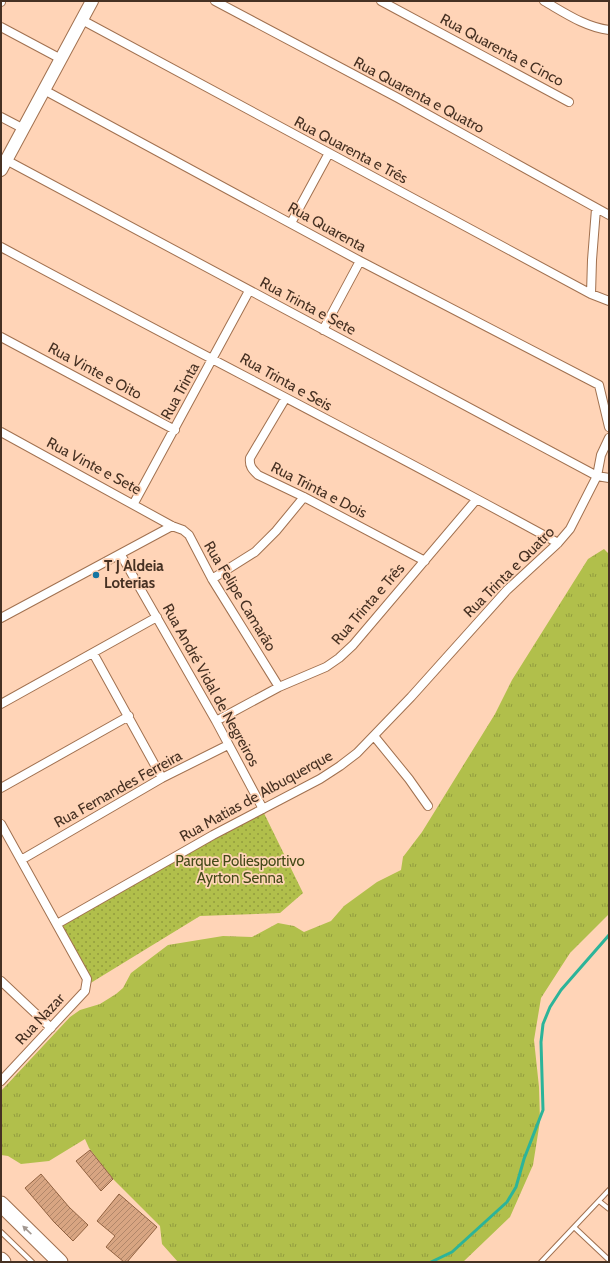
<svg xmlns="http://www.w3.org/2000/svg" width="610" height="1263" viewBox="0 0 610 1263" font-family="Cabin,sans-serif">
<defs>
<pattern id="grass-tufts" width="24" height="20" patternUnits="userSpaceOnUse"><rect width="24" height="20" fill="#b1bf4b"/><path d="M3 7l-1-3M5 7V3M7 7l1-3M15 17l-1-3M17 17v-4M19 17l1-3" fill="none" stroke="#929c3e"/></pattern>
<pattern id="park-dots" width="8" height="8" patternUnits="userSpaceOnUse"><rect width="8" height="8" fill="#b1bf4b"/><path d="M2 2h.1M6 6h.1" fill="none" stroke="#929c3e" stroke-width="1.8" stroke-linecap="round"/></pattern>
<pattern id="building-hatch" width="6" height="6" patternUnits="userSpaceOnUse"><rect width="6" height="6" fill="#d8a582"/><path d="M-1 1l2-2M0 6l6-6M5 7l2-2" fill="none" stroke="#b1876a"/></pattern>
</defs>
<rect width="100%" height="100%" fill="#ffd4b7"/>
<path fill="url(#grass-tufts)" d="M604 549 609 554V914L570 953 541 998 534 1040 539 1087 540 1121 533 1165 510 1217 463 1262H178L162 1244 160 1226 113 1179 89 1148 85 1139 49 1161 21 1164 8 1156 1 1155V1091L70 1017 80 1010 100 1004 116 994 123 988 131 973 168 945 223 936 252 937 278 923 294 926 304 932 331 921 344 906 377 882 401 870 403 857 422 832 495 714 512 680 588 559Z"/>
<path fill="url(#park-dots)" d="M261 807 303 893 280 913 200 916 89 984 53 922Z"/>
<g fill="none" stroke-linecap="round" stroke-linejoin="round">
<path stroke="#2cb499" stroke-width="3" d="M431 1262 452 1252 507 1202 516 1187 524 1159 543 1110 541 1042 543 1024 550 1007 561 990 609 935"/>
</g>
<path fill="url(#building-hatch)" stroke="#916241" d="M90 1150 113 1179 101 1191 76 1161Z
M41 1174 69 1207 88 1225 73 1241 54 1222 25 1188Z
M119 1194 157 1227 127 1262H124L106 1247 115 1236 97 1221Z"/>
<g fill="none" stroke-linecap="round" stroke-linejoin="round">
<g stroke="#a17150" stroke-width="6">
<path id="lane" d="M599 1201 609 1209
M575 1228 609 1260
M1 1232 32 1262
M541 1262 609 1190"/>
</g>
<g stroke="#a17150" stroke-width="10">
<path id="street" d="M215 1 398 98 609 215
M381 1 569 102
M544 1C565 13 585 27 609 30
M1 2V1
M82 20 591 294 609 301
M1 27 61 59
M44 90 360 261 599 385 609 427
M1 117 24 129
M6 160 597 476 609 478
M291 223 329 153
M1 247C186 347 374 442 558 543
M591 294 592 260 596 209
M323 330 360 261
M1 337 175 430
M285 399 250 458C249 466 252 469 258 475L304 497 425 561
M1 432 172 526 183 530 189 535 212 579 279 687
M134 503 249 291
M121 555 216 721 263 809
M212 579 255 552 276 531 304 497
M1 618 172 526
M93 653 162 778
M1 704 157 617
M216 721 279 687 326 667 339 658 353 645 476 500
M374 736 409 779 428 806
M1 788 129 716
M1 824 87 979 85 991 1 1081
M21 860 162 778 228 745
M57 924 213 835 320 779 340 766 357 753 411 697 507 590 558 543 570 529 597 476 601 455 609 438
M1 981 51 1028"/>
</g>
<g stroke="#a17150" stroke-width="14">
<path id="secondary" d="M1 170 92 1"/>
</g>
<g stroke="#a17150" stroke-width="17">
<path id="highway" d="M1 1204 60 1262
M1 1260 3 1262"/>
</g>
<use href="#lane" stroke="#fff" stroke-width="4"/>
<use href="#street" stroke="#fff" stroke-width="8"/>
<use href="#secondary" stroke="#fff" stroke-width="12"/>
<use href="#highway" stroke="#fff" stroke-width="15"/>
</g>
<defs><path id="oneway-solid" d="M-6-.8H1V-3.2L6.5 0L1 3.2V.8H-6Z"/></defs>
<use fill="#a29891" href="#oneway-solid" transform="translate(27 1230) rotate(-137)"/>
<circle fill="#1475a2" stroke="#ffd4b7" stroke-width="1.5" cx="96" cy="575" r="4"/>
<g text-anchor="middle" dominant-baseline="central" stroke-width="3.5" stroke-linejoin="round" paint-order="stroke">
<g font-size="15" fill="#463123" stroke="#ffd4b7">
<text transform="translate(502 50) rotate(28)">Rua Quarenta e Cinco</text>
<text transform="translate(419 95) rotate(28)">Rua Quarenta e Quatro</text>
<text transform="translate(351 150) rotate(28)">Rua Quarenta e Três</text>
<text transform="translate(327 227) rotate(29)">Rua Quarenta</text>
<text transform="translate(308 306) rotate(28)">Rua Trinta e Sete</text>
<text transform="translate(95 371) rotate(28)">Rua Vinte e Oito</text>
<text transform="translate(286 382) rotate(29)">Rua Trinta e Seis</text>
<text transform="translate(180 391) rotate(-61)">Rua Trinta</text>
<text transform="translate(94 466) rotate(28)">Rua Vinte e Sete</text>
<text transform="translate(319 490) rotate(27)">Rua Trinta e Dois</text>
<text transform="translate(509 572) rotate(-45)">Rua Trinta e Quatro</text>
<text transform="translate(240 596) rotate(59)">Rua Felipe Camarão</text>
<text transform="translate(368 604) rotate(-49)">Rua Trinta e Três</text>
<text transform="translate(211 685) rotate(61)">Rua André Vidal de Negreiros</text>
<text transform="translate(118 789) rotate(-29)">Rua Fernandes Ferreira</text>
<text transform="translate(256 796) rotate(-29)">Rua Matias de Albuquerque</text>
<text transform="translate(40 1019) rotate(-47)">Rua Nazar</text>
</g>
<g font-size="15" font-weight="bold" fill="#463123" stroke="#ffd4b7" text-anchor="start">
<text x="104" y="566">T J Aldeia<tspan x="104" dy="17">Loterias</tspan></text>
</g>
<g font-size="15" fill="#444a18" stroke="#ffd4b7">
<text x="240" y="861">Parque Poliesportivo<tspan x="240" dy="17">Ayrton Senna</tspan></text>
</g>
</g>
<rect width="610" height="1263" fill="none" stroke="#463123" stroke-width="4"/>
</svg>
